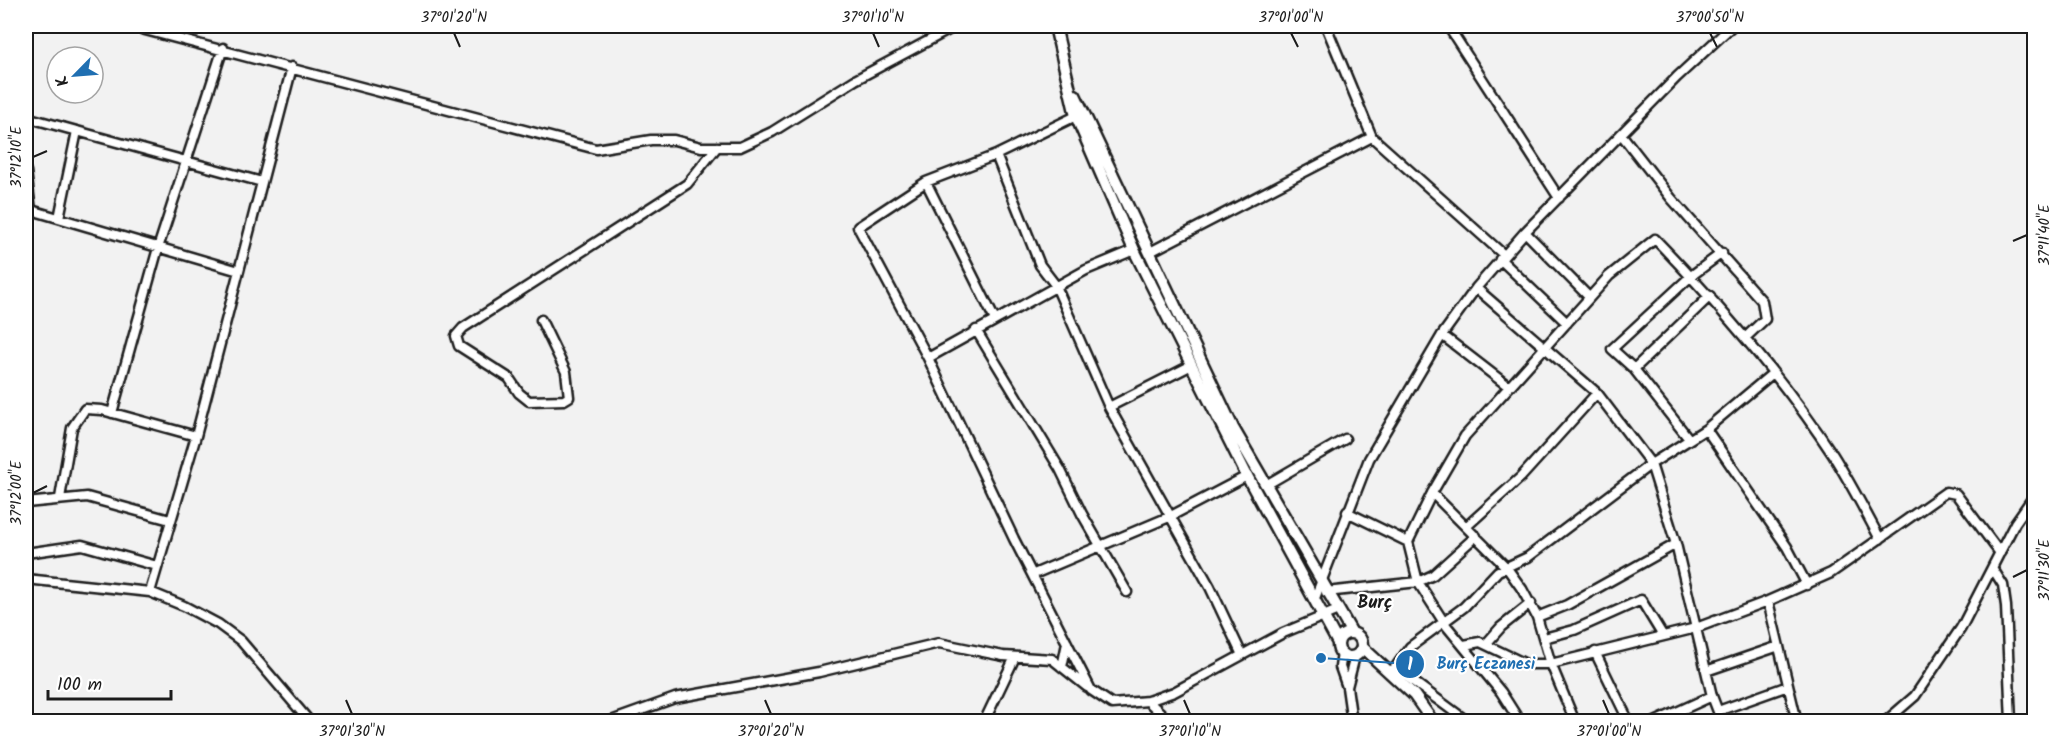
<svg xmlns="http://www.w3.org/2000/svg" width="2060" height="747" viewBox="0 0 2060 747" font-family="Kalam,sans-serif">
<rect width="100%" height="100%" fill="#f2f2f2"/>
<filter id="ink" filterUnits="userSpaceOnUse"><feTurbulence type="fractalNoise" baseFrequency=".0167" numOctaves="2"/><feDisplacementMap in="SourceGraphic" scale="12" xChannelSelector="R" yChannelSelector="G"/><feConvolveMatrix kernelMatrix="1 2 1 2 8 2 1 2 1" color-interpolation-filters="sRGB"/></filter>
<g filter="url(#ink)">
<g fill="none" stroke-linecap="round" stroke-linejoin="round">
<g stroke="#1c1c1c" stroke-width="13">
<path id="minor" d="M130 26 596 149 651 140H674L701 147H740L772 132 855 80 956 26
M1448 26 1559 198
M26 117 262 182
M1621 134 1671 198 1762 301 1765 319 1745 338
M1372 137 1504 255
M996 155 1040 265 1056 286 1109 407 1210 587 1242 655
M26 171 31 210
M926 182 996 155 1076 116
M26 213 31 210 239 271
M59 218 77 131
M1525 232 1589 297
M1150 252 1372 137 1326 26
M1500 259 1567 323
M1476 288 1597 393 1651 464 1676 544 1712 696 1722 722
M541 320 566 372 569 397 564 400 529 401 519 393 509 378 459 346 456 336 463 328 687 184 717 147
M995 320 926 182 858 227 928 358 1014 539 1091 690 1112 704 1148 701 1174 692 1283 633 1338 610
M976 330 1060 469 1082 514 1127 592
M1442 335 1508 386
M928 358 1086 270 1134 250
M1634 369 1710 296
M1109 407 1190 366
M112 413 158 248 223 48
M1706 429 1787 547 1807 585
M1689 439 1634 369 1612 349 1691 276 1722 253
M1266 485 1345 439
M1432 493 1507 568 1522 589 1537 617 1551 664 1575 722
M60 498 72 428 85 409 102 410 196 436
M26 503 87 497 170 520
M1347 512 1408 542 1418 582 1445 624 1501 692 1520 722
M1467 526 1521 477 1597 393
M1408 542 1432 493 1465 436 1609 276 1655 239C1720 306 1782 377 1833 455 1850 482 1865 511 1880 539
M26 553 82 545 157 566
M1993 569 2003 585 2006 606 2011 722
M1034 574 1169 517 1247 476
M26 579 150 592 184 606 218 624 241 641 310 722
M150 592 196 436 292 67
M1326 592 1418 582 1433 575 1476 536
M1315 598 1369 459 1442 335 1476 288 1525 232 1677 77 1732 26
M1768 601 1797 722
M1537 617 1567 605 1676 544
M1544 638 1574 630 1641 600 1663 636
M1486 644 1501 627 1531 603
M1464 645 1480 642 1526 664H1551L1696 628 1768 601 1831 573 1946 492 1956 494 2000 553
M1595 652 1629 722
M1342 653 1340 667 1347 687 1352 722
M1062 667 1067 643
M1395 668 1468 722
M1389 671 1395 668 1410 647 1464 607 1498 571 1528 557 1651 464 1706 429 1773 373
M1706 671 1779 646
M1347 687 1355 656
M1148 701 1170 722
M1718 711 1788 686
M608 722 675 698 819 672 939 643 1003 656 1052 659 1087 687
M984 722 1015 657
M1655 722 1712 696
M1885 722 1915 696 1961 628 2015 523 2034 496"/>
</g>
<g stroke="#1c1c1c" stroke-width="15">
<path id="major" d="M1055 26 1076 116 1134 250 1247 476 1338 643
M1075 95 1233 428 1352 633
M1338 645a12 12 0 1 1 24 0a12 12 0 1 1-24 0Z
M1362 647 1414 695 1433 722"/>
</g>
<use href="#minor" stroke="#fff" stroke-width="8"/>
<use href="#major" stroke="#fff" stroke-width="10"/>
</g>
</g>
<path fill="none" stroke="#1c1c1c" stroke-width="2" d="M454 33 460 47M873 33 879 47M1291 33 1298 47M1710 33 1717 47M33 157 47 151M2013 241 2027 235M33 493 47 486M2013 577 2027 570M346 700 352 714M765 700 771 714M1184 700 1190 714M1603 700 1609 714"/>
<g text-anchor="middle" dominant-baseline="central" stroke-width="4.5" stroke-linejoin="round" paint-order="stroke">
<g font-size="18" font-weight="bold" fill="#1c1c1c" stroke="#fff">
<text x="1375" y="603">Burç</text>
</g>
</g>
<path fill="none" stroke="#1f6fb2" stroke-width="2" d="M1321 658L1410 664"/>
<g fill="#1f6fb2" stroke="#fff" stroke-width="2">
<circle cx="1321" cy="658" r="6"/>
<circle cx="1410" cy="664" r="15"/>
</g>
<g font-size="18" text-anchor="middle" font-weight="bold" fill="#fff">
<text x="1410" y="670">1</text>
</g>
<g font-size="16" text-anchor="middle" font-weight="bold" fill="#1f6fb2" stroke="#fff" stroke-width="4.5" stroke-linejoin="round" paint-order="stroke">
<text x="1486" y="669">Burç Eczanesi</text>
</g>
<rect width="2060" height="747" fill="none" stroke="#fff" stroke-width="66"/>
<g transform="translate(75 75) rotate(245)"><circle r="28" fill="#ffffff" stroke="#a4a4a4" stroke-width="1.5"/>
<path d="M0-4.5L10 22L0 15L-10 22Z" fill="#1f6fb2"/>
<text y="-9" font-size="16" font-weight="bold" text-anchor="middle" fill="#1c1c1c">K</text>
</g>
<path d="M48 690v9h123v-9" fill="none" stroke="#1c1c1c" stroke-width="3"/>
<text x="57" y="690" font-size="18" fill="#1c1c1c" stroke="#ffffff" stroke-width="4.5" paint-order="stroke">100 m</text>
<rect x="33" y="33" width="1994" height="681" fill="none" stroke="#1c1c1c" stroke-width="2"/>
<g font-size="15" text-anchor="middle" fill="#1c1c1c">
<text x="454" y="22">37°01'20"N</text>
<text x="873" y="22">37°01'10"N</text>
<text x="1291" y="22">37°01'00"N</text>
<text x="1710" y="22">37°00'50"N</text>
<text transform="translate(16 157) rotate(-90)" y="5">37°12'10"E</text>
<text transform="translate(2044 235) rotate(-90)" y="5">37°11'40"E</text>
<text transform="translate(16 493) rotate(-90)" y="5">37°12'00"E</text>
<text transform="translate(2044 570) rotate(-90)" y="5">37°11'30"E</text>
<text x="352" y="736">37°01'30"N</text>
<text x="771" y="736">37°01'20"N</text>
<text x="1190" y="736">37°01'10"N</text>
<text x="1609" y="736">37°01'00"N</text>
</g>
</svg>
